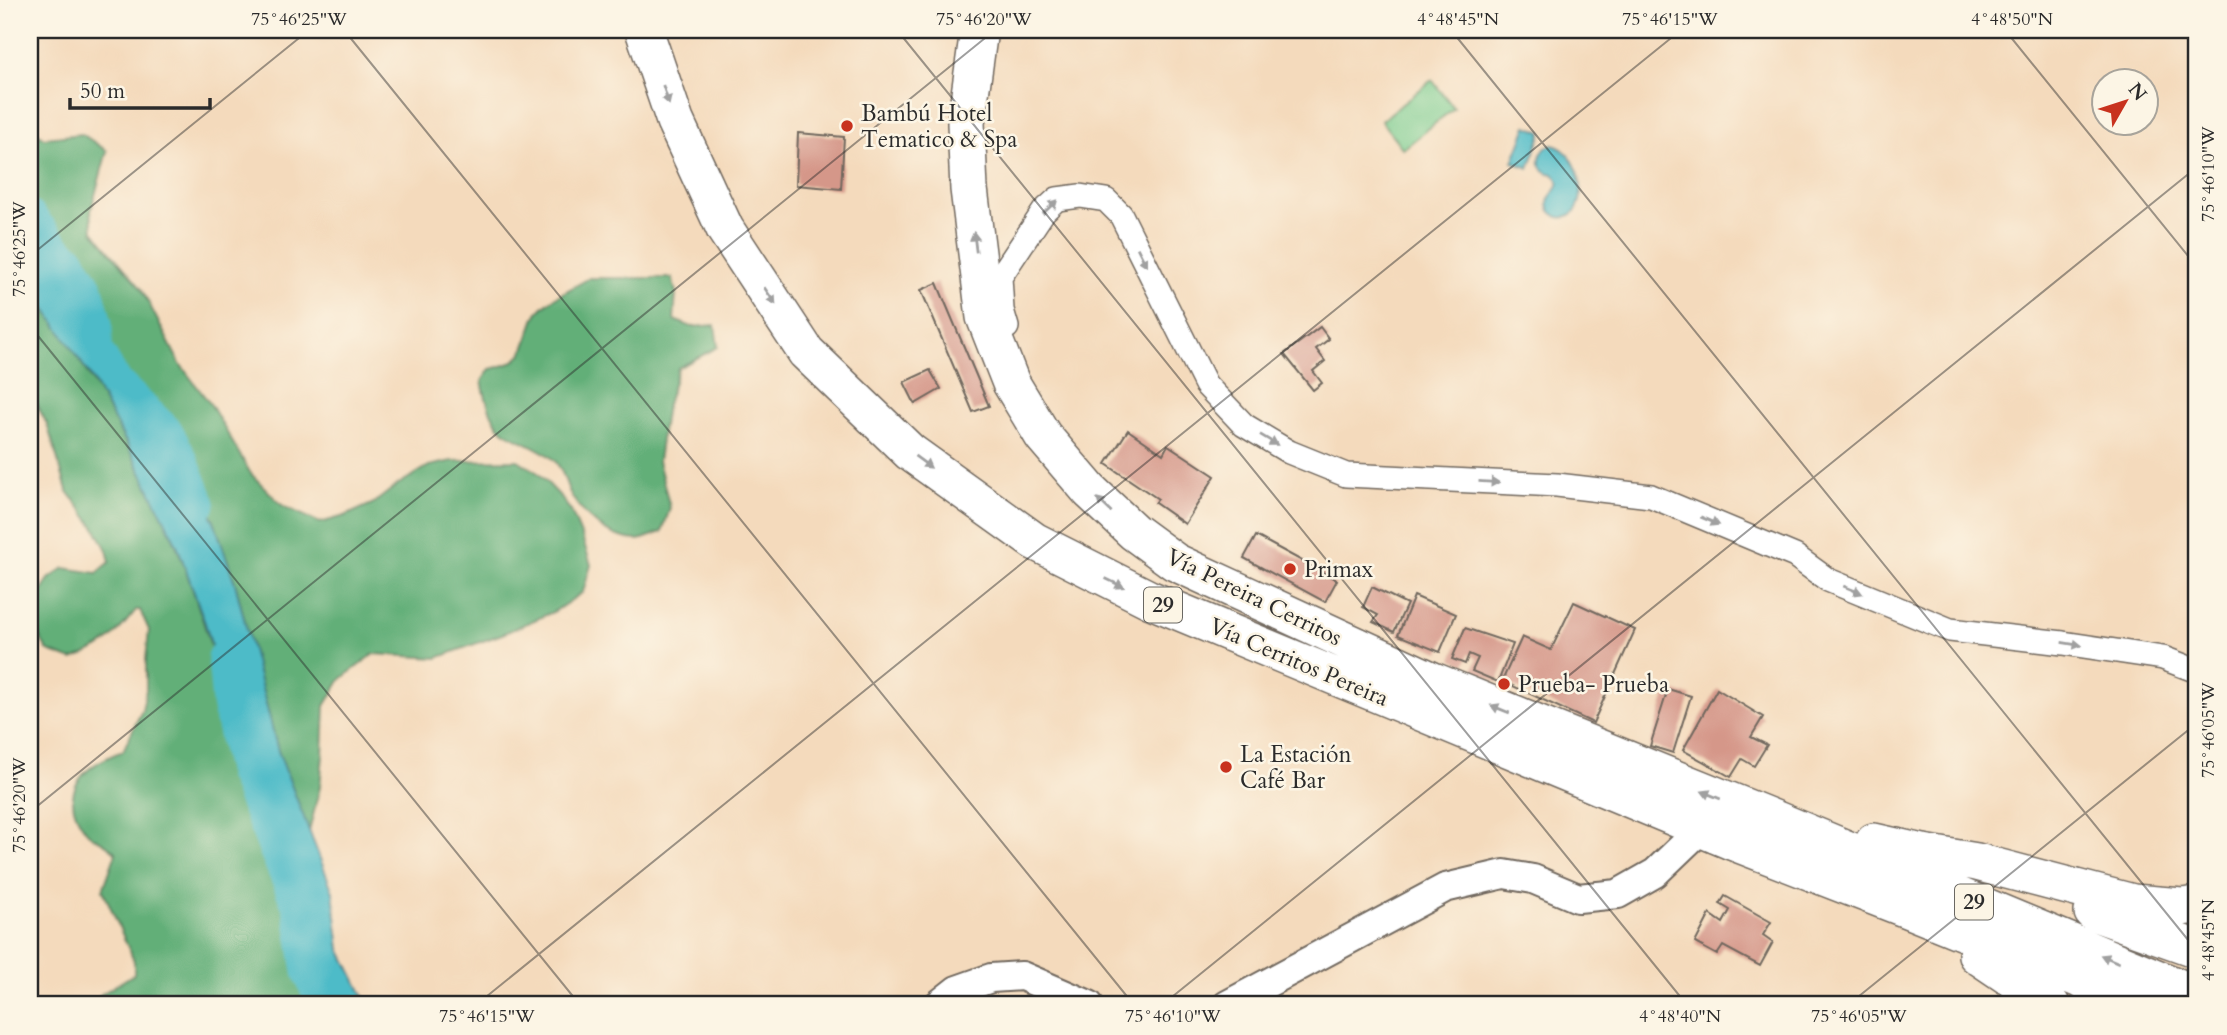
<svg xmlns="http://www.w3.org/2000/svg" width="2227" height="1035" viewBox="0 0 2227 1035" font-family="Cardo,serif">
<rect width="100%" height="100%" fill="#fcf5e5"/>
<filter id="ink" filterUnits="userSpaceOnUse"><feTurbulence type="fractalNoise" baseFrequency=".0143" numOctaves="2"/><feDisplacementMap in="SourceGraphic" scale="14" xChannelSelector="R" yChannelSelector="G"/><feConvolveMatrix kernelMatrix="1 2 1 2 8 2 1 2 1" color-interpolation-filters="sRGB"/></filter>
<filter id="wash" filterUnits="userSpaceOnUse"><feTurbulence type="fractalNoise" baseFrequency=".00686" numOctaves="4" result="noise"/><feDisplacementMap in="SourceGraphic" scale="28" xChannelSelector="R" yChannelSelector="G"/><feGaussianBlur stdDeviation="1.57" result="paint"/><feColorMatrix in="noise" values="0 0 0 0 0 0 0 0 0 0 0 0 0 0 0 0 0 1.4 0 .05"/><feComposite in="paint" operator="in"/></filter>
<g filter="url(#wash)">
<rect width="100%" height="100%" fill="#f4dabc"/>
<path fill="#79cb8d" stroke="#527b5c" stroke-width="2" d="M1432 80 1454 108 1403 149 1381 121Z"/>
<path fill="#62af78" stroke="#466d52" stroke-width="2" d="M30 127 44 138 82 134 107 151 91 210 93 231 141 288 180 364 211 405 251 474 283 506 320 523 345 516 374 503 397 485 429 466 452 461 518 460 538 473 558 494 571 511 582 537 591 565 583 592 555 611 502 634 437 658 374 654 341 679 325 706 323 755 320 787 309 832 278 751 235 583 214 521 183 463 96 324 58 251 30 209Z
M589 278H672L676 292 674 320 692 327 715 325 718 347 678 368 665 411 658 461 670 508 662 532C654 534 644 540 636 540 609 538 587 520 572 497 565 485 564 469 553 459 539 447 522 442 507 433 492 424 485 397 482 381L490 369C523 362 522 356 532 326 534 321 535 315 539 311 552 296 572 289 589 278Z
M30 289C76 347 112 413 145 480 156 502 168 524 177 547 208 624 226 706 256 784 263 803 277 821 284 841 303 894 296 955 323 1005H98L100 995 134 974V961L103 890 116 853C106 841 92 839 86 831 55 791 84 765 123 751L142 710 146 690V660L149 630 140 610H136C114 638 106 647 72 660L48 651 39 636 36 601 49 579 64 568 97 573 110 562 107 550 96 529 67 490 47 424 30 392Z"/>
<path fill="#4dbbc8" stroke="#3c737a" stroke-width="2" d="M1527 126 1542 132 1529 168 1513 162Z
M1552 145C1579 149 1593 206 1568 216 1557 221 1545 210 1549 199 1551 193 1557 191 1558 185 1559 181 1558 178 1555 176 1547 169 1553 177 1545 171 1536 164 1540 154 1546 147Z
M30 209 58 251 96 324 183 463 214 521 235 583 278 751 333 892 340 949 368 1005H323L322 1003 309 971 299 907 284 840 257 787 228 702 205 623 177 545 126 442 91 377 47 311 30 289Z"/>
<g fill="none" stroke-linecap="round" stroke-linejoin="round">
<path stroke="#4dbbc8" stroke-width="33" d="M30 217 58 251 69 259 87 289 96 324V350L115 382 167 432 183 463 199 504
M224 657 228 702 244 773 299 907 309 971 322 1003 320 1005"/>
</g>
<g id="blocks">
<path fill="#d59789" d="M798 133 844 137 841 189 796 185Z
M937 283 989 406 973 412 921 290Z
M1320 327 1329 339 1316 349 1325 361 1313 371 1322 383 1313 390 1284 354Z
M930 370 941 389 915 404 904 382Z
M1128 430 1163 454 1168 445 1215 476 1185 524 1155 503 1158 499 1106 464Z
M1256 536 1337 580 1325 602 1244 558Z
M1372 587 1407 604 1394 632 1373 622 1378 615 1363 607Z
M1414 596 1456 614 1440 652 1398 635Z
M1574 602 1635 630 1593 723 1502 681 1522 637 1551 650Z
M1465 628 1513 644 1498 682 1472 671 1478 658 1469 654 1465 664 1452 659Z
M1668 689 1691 696 1673 753 1650 746Z
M1717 689 1763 717 1751 737 1767 745 1754 766 1742 759 1731 777 1683 750Z
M1725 896 1771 922 1763 935 1773 942 1760 966 1723 946 1717 955 1695 943 1710 914 1723 923 1730 910 1720 904Z"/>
</g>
</g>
<g filter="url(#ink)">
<use href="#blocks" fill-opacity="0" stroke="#71685e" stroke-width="2"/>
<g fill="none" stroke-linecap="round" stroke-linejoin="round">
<g stroke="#71685e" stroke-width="26">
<path id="minor" d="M1007 327 1002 310 1000 277 1044 211 1057 199 1080 196 1106 200 1121 215 1206 385 1244 425 1289 452 1346 475 1557 485 1651 496 1795 556 1828 580 1950 630 2063 643 2163 658 2197 671"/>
</g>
<g stroke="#71685e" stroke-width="32">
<path id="tertiary" d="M938 1005 957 990 991 978 1022 976 1089 1005
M1227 1005 1445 888 1504 874 1533 879 1578 898 1618 894 1655 873 1701 829"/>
</g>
<g stroke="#71685e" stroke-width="40">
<path id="trunk" d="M644 30 675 121 725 229 806 352 910 452 1034 541 1149 599 1729 840 1907 909 2144 1005
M979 30 966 123 969 189 985 317 1011 383 1043 436 1090 491 1134 532 1175 562 1433 681 1774 819 2197 995
M1874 842 1923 853 1977 862 2133 903 2182 907 2197 905
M2093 912 2197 949
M1977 955 2051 1005"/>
</g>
<use href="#minor" stroke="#fff" stroke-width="23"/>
<use href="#tertiary" stroke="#fff" stroke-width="28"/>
<use href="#trunk" stroke="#fff" stroke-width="37"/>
</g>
<defs><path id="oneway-solid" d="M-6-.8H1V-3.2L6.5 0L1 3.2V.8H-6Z" transform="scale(1.75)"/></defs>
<g fill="#a0a0a0">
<use href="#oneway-solid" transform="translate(666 95) rotate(72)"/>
<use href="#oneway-solid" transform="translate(1050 207) rotate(-43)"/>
<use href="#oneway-solid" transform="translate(975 242) rotate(-97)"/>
<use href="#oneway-solid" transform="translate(1142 257) rotate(63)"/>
<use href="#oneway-solid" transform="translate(770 296) rotate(56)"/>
<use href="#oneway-solid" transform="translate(1269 440) rotate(31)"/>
<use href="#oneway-solid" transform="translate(923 462) rotate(36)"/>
<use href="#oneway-solid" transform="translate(1489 482) rotate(3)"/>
<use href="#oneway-solid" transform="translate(1104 505) rotate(-136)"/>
<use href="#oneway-solid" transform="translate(1710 521) rotate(23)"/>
<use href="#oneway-solid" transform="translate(1115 583) rotate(26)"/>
<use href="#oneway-solid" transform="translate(1853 590) rotate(22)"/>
<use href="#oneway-solid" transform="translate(2072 644) rotate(9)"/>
<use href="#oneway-solid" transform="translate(1500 709) rotate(-158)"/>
<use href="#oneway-solid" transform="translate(1711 795) rotate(-158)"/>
<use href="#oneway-solid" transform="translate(2110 959) rotate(-157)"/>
</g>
</g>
<path fill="none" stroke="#2b2b2b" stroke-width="2" stroke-opacity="0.45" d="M344 30 1134 1005M897 30 1687 1005M1451 30 2197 951M2005 30 2197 267M30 256 309 30M30 326 580 1005M30 812 995 30M476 1005 1681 30M1162 1005 2197 167M1848 1005 2197 723"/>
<g fill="#c8321e" stroke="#fcf5e5" stroke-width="2.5">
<circle cx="847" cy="126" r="7"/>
<circle cx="1290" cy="569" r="7"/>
<circle cx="1504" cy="684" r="7"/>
<circle cx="1226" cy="767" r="7"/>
</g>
<g text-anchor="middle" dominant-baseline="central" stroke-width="5" stroke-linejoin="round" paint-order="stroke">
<g fill="#fcf5e5" stroke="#6a6863" stroke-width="2">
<rect x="1144" y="587.5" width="38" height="35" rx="5"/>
<rect x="1955" y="884.5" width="38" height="35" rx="5"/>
</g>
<g font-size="21" font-weight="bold" fill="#2b2b2b">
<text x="1163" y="605">29</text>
<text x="1974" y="902">29</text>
</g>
<g font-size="23" fill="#2b2b2b" stroke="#fcf5e5" text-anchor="start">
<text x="861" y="113">Bambú Hotel<tspan x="861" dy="26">Tematico &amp; Spa</tspan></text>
<text x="1304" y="569">Primax</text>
<text x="1518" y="684">Prueba- Prueba</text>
<text x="1240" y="754">La Estación<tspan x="1240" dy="26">Café Bar</tspan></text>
</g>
<g font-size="23" fill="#2b2b2b" stroke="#fcf5e5">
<text transform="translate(1254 597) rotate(26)">Vía Pereira Cerritos</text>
<text transform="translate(1299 662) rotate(23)">Vía Cerritos Pereira</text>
</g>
</g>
<rect width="2227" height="1035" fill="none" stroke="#fcf5e5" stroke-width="77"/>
<g transform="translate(2125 102) rotate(51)"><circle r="33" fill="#fcf5e5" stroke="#a8a49b" stroke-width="2"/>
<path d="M0-5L12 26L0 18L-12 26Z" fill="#c8321e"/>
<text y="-10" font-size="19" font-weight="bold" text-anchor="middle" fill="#2b2b2b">N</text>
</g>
<path d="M70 98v10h140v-10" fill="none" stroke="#2b2b2b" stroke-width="3.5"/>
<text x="80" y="98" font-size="21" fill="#2b2b2b" stroke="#fcf5e5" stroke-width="5" paint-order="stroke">50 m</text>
<rect x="38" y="38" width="2150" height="958" fill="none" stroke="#2b2b2b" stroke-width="2.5"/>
<g font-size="18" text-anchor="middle" fill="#2b2b2b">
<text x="299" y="25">75°46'25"W</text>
<text x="984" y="25">75°46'20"W</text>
<text x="1458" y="25">4°48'45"N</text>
<text x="1670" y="25">75°46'15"W</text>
<text x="2012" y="25">4°48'50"N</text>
<text transform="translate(2208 174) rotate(-90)" y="6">75°46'10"W</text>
<text transform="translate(19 249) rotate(-90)" y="6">75°46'25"W</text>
<text transform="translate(2208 730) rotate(-90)" y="6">75°46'05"W</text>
<text transform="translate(19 805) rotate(-90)" y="6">75°46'20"W</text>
<text transform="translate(2208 940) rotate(-90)" y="6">4°48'45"N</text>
<text x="487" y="1022">75°46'15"W</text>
<text x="1173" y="1022">75°46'10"W</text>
<text x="1680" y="1022">4°48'40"N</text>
<text x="1859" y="1022">75°46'05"W</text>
</g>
</svg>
